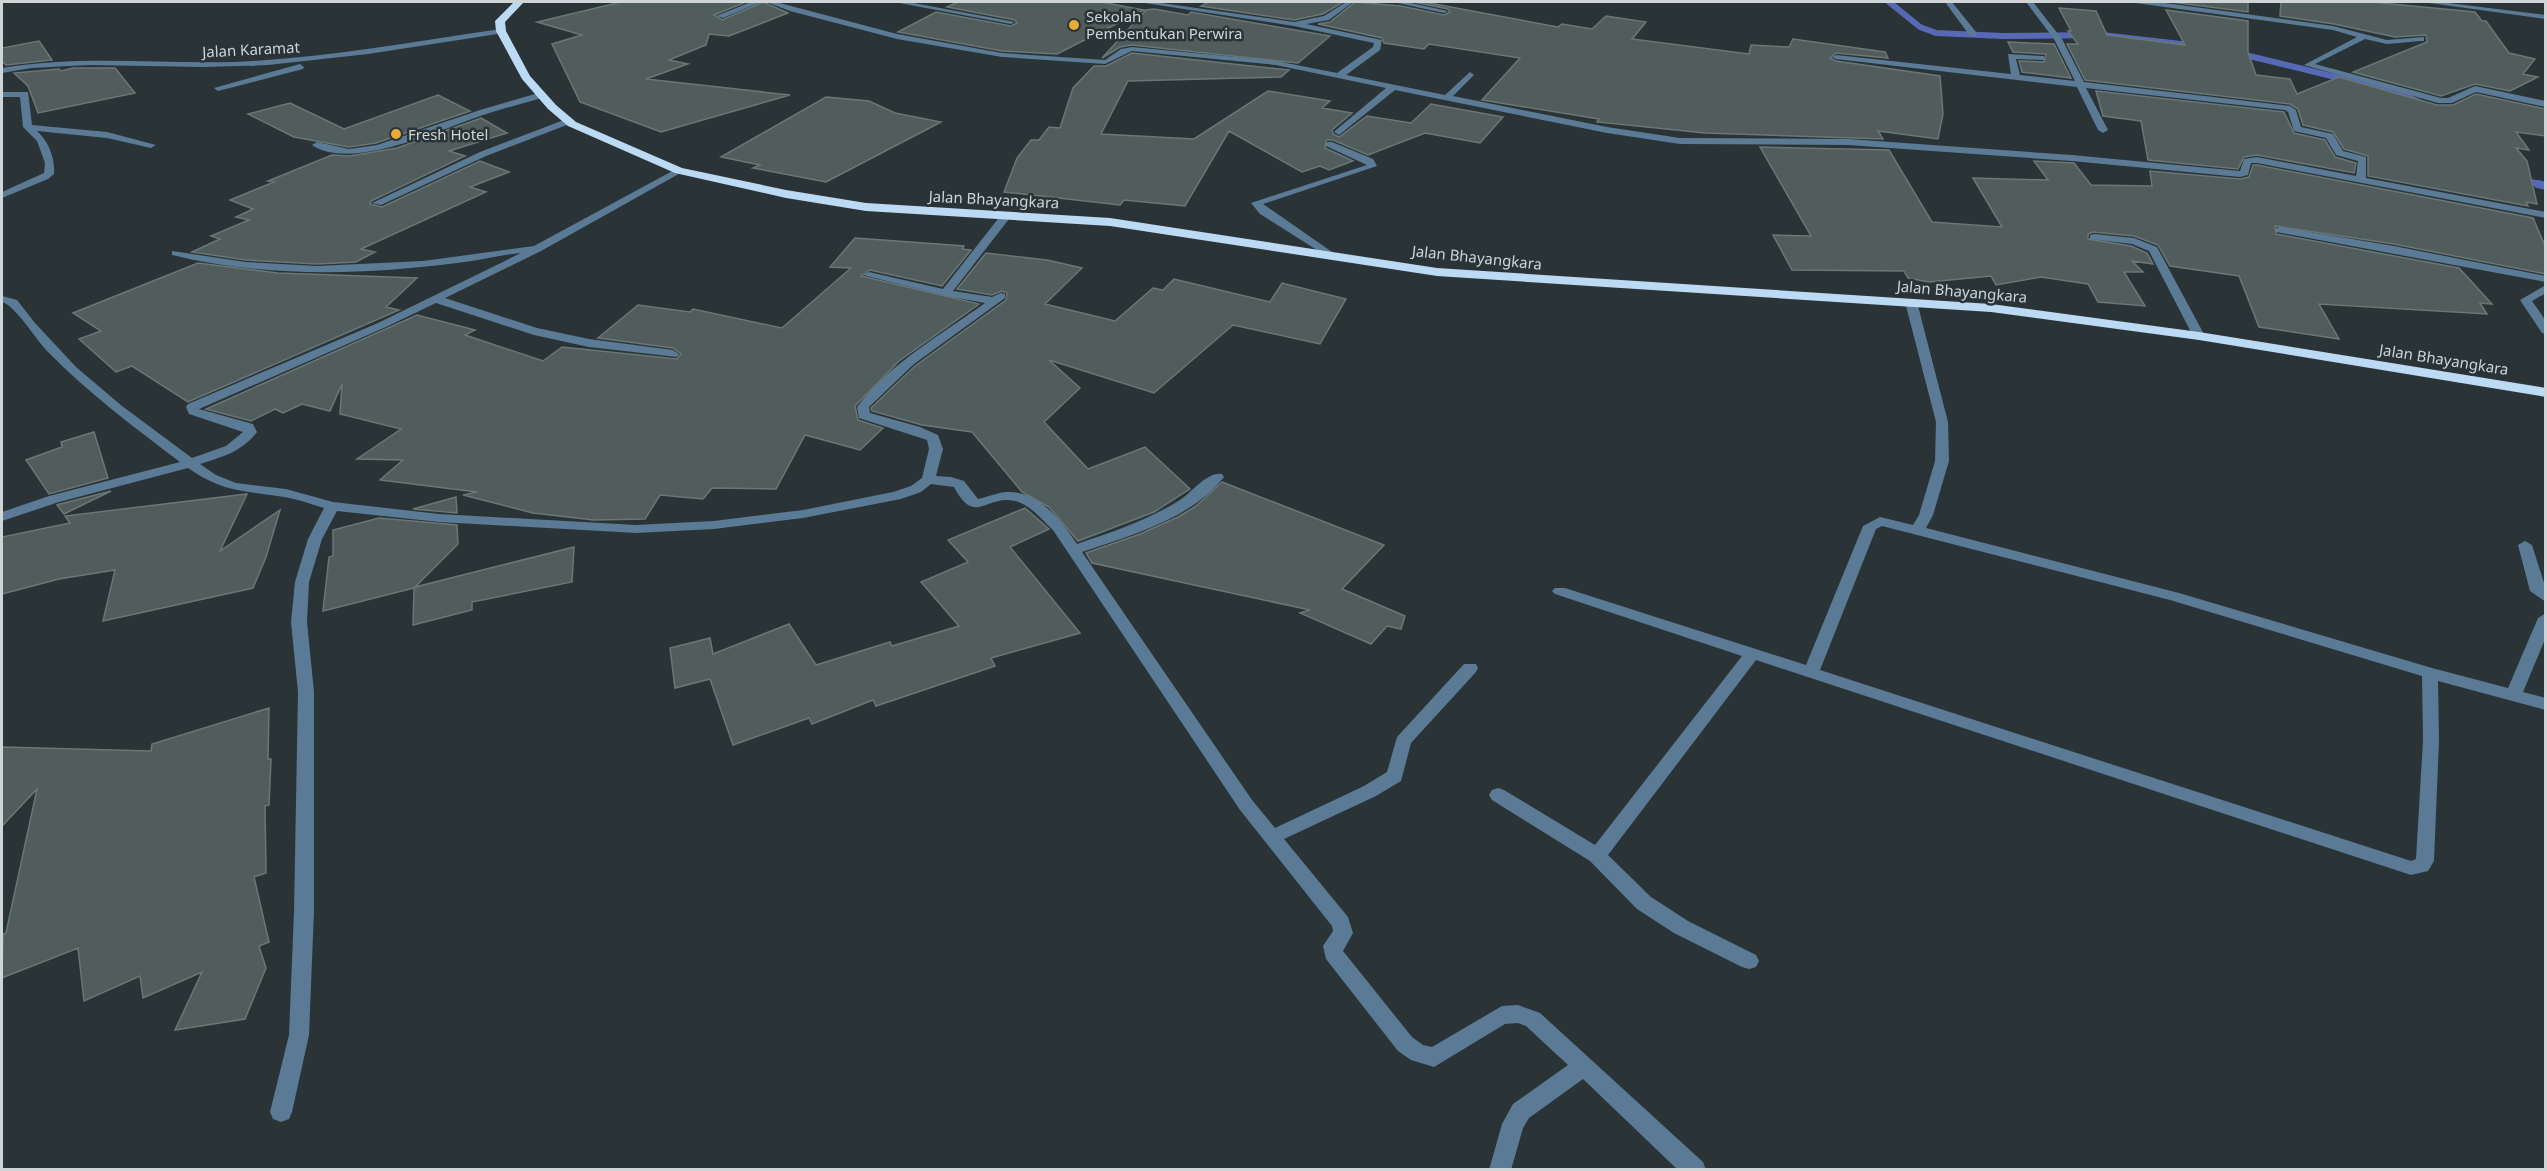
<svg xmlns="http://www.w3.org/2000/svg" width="2547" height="1171" viewBox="0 0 2547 1171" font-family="'Noto Sans',sans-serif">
<rect width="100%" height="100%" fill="#2a3437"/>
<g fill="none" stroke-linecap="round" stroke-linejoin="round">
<path stroke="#5769b6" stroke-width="6" d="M1889 2 1920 27 1936 33 2003 36 2102 35 2198 46
M2237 53 2397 92 2419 102
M2518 179 2544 185"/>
<path stroke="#5769b6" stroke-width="8" d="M2538 184 2546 186"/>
</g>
<path fill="#515d5c" stroke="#6a7775" stroke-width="1.5" d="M621 2H746L714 15 722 20 763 2 788 13 729 36 709 34 706 45 669 60 688 64 646 79 790 95 661 132 580 102 552 44 582 35 537 22Z
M958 2H1101L1144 10 1057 54 1002 51 898 32 936 12 1011 26 1017 23 1015 20 947 7Z
M1209 2H1343L1323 14 1294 20 1201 6Z
M1355 2 1401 6 1444 15 1450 12 1448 9 1414 2H1424L1558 27 1562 24 1592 29 1606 16 1646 22 1632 39 1749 54 1751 45 1789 47 1793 39 1885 52 1888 58 1836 53 1830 58 1836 61 1940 76 1943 114 1938 139 1878 131 1883 139 1705 133 1597 122 1599 119 1482 100 1520 58 1429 44 1424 49 1384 43 1382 38 1318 24 1330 22Z
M2171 2H2248V12Z
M2281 2H2371L2475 12 2482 21H2486L2509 53 2535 59 2523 74 2538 77 2510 91 2475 84 2441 96 2353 72 2427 42 2426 35 2395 37 2334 24 2280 16Z
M2059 8 2096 11 2107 35 2185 45 2166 10 2248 21V52L2256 75 2290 79 2297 94 2339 77 2437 105H2453L2476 94 2546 109V136L2516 132 2529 150 2516 148 2527 161 2537 204 2526 202 2528 206 2368 176V156L2344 149 2333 132 2303 125 2298 109 2290 104 2085 80 2067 44H2078L2068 31H2071Z
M1154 9 1188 15 1191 12 1330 36 1298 63 1132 45 1120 47 1102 58 1146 10Z
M39 41 52 60 6 65 2 61V48Z
M2008 42 2054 44 2071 78 2022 72 2019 61 2044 62 2046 54 2013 52Z
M1132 53 1289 70 1281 77 1128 81 1101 134 1194 139 1268 91 1330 101 1322 108 1352 113 1332 130 1333 134 1339 137 1367 116 1411 123 1431 104 1503 117 1480 143 1425 133 1368 155 1333 140H1326L1325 148 1353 161 1329 170 1320 166 1302 172 1229 131 1185 206 1124 200 1120 205 1004 192 1017 158 1031 140H1039L1049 127 1060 128 1073 88 1094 66H1106Z
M73 68H115L135 93 38 113 28 86 14 73 59 69 61 71Z
M2096 91 2284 112 2294 133 2325 140 2335 157 2356 163 2354 173 2257 155 2244 157 2238 169 2148 160 2141 121 2103 116Z
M438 95 470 111 376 143 349 147 294 137 248 114 290 103 344 129Z
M826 97 869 101 895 113 941 122 826 182 753 168 760 165 721 157Z
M481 118 507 133 449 151 465 156 371 201 370 204 382 207 480 161 509 172 470 187 486 192 361 249 375 252 356 262 317 264 246 260 192 252 220 239 211 236 249 220 236 217 253 209 230 200 274 182 268 181 332 155 350 156 397 148Z
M1760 147 1889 150 1932 222 2002 227 1973 178 2048 180 2034 161 2074 163 2091 185 2152 186 2150 171 2240 179 2249 177 2253 165H2257L2533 218 2546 248V274L2394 244 2275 226 2276 234 2459 268 2492 304 2480 303 2487 314 2319 304 2339 339 2259 327 2239 276 2170 266 2158 245 2134 236 2093 232 2088 234V239L2131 246 2147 253 2153 264 2132 261 2143 272H2124L2145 306 2098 302 2088 284 2041 277 1996 285 1991 276 1929 282 1908 278 1904 271 1792 270 1773 235 1811 236Z
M855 238 964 246 962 249 971 250 942 286 870 270 861 276 979 304 899 361 855 406 858 420 883 428 860 450 805 435 776 489 712 488 703 499 660 495 645 519 594 520 533 513 463 495 477 492 380 480 403 460 357 459 401 429 340 414 342 384 330 411 302 404 283 413 275 409 251 421 206 409 417 315 475 330 465 335 543 361 562 347 677 359 681 354 673 348 598 338 638 305 690 312 693 309 782 328 851 268 830 267Z
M986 253 1047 260 1082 268 1045 304 1115 321 1153 288 1163 290 1174 279 1270 302 1282 283 1346 299 1320 344 1233 325 1154 393 1049 360 1080 388 1044 422 1088 469 1145 447 1190 489 1154 512 1078 541 1049 507 1022 492 972 432 922 425 872 411 871 408 915 366 1006 300 1007 293 1002 291 992 295 957 289Z
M198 263 278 273 417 278 386 307 399 310 188 402 132 366 116 372 79 339 101 331 73 313Z
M94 432 108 478 49 494 26 460 62 447 61 442Z
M1222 482 1384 545 1342 589 1405 616 1401 629 1387 626 1371 644 1300 613 1310 610 1092 563 1086 553 1140 534 1178 517 1196 506Z
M111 491 64 514 57 505 60 504Z
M247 494 220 551 280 510 266 557 253 588 103 621 115 570 59 579 2 594V537L70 523 65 516Z
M456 497 457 513 413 509Z
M1025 508 1049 529 1010 547 1080 633 991 658 995 666 876 706 873 700 812 724 809 718 733 745 710 679 675 688 670 648 710 638 713 654 789 624 816 665 890 642 892 646 959 626 921 582 968 562 948 540Z
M379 518 457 525 458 544 415 587 574 547 572 582 472 602V610L413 625 414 588 323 611 329 557 333 556V530Z
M269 708 268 759H271L269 805 265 806 266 873 254 877 269 942 259 946 266 968 245 1019 175 1030 202 972 143 998 140 976 84 1001 78 948 2 978 3 934 6 933 37 789 2 826V747L151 751 152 744Z"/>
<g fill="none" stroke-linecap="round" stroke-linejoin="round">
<path fill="#5b7a95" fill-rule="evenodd" d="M751 2H761L723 18 716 16Z
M766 2H776L897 34 1002 53 1105 60 1121 49 1132 47 1276 61 1337 73 1373 47 1374 43 1294 26 1138 2H1154L1294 22 1324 16 1346 2H1353L1329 20 1306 24 1382 40 1380 50 1346 75 1445 95 1470 72 1474 75 1453 96 1607 127 1680 138 1848 139 2072 155 2240 171 2244 159 2257 157 2356 176 2358 161 2336 155 2326 138 2294 131 2288 112 2285 110 2086 88 2108 130 2103 133 2098 130 2077 87 1836 59 1832 57 1836 55 2011 74 2008 54 2041 56H2044V60L2016 59 2020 75 2075 81 2054 39 2026 2H2033L2062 39 2084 82 2290 106 2296 110 2301 127 2333 134 2343 151 2366 157V178L2546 212V218L2257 163H2251L2248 175 2240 177 2072 161 1848 145 1680 144 1607 133 1395 90 1339 135 1334 132 1336 130 1386 88 1276 65 1132 51 1105 64 1002 57 897 39 790 11Z
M894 2H908L1015 22 1011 24Z
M1393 2H1406L1448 11 1444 13Z
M1945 2H1952L1976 32V36H1970Z
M2128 2H2158L2333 26 2387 40 2424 37V41H2421L2387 44 2365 39 2315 64 2441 98H2448L2475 86 2546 101V107L2476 92 2452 103H2438L2304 65 2357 37 2333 30Z
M2422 2H2440L2546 15V19Z
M501 29 505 31 504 33 368 54 268 65 204 67 89 65 31 68 2 73V68C79 55 156 64 234 62 324 58 412 42 501 29Z
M300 64 304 67 303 69 218 91 214 88Z
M28 92 32 125 107 132 156 145 151 148 107 138 37 131C49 142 55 158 54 174L48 179 2 198V192L44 173 45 163 37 141 23 127 20 97H2V92Z
M542 92 546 95 545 97C525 103 504 108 483 115 442 129 351 172 312 145L317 142 349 149 377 145 480 110Z
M569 118 574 121 572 123 486 156 381 205 372 203 480 152Z
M1326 142H1332L1373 159 1377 166 1263 204 1335 254V258L1331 259 1260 214 1251 203 1367 165 1326 146Z
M676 169 684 171 541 251 445 298 537 328 589 339 673 350 679 354 677 357 589 347 534 335 436 303 386 327 199 409 253 424 257 432C242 452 222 457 200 464L216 475 236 483 286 489 333 502 439 514 636 525 714 521 803 510 893 492 911 486 922 478 929 449 927 440 859 418 857 407C890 363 941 335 985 303L946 296 863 275 869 272 943 289 1001 215H1009V219L953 291 992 297 1001 293 1005 294V298L914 364 869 407 870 413 920 427 938 435 943 449 936 476 951 477 964 481 978 499C987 497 996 493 1006 492 1038 490 1061 520 1077 544 1112 532 1148 520 1180 500 1191 493 1208 471 1222 474L1224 477C1191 519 1130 536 1082 552L1252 800 1275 828 1364 786 1387 772 1397 737 1464 664H1476L1478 668 1476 672 1411 743 1401 781 1376 796 1284 839 1348 917 1353 933 1343 951 1412 1037 1423 1045 1432 1047 1502 1006 1518 1005 1540 1013 1703 1162 1706 1170H1678L1583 1079 1529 1118 1523 1128 1511 1170H1489L1502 1124 1513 1104 1568 1065 1526 1026 1518 1023 1505 1024 1434 1067 1411 1060 1398 1051 1326 959 1323 946 1333 931 1332 926 1240 810 1053 530C1042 520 1030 504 1015 501 986 494 975 527 954 487L931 484 921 492 901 499 803 518 714 529 636 533 439 522 337 511 322 539 309 582 307 622 314 692V911L309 1035 292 1112 289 1119 281 1122 273 1119 270 1112 289 1035 294 911 298 692 291 622 295 582 308 539 324 508C311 504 297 499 284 497 243 490 224 493 188 468L59 502 2 521V512L49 496 180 462C134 427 88 393 48 352 36 340 16 306 2 302V296L17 300 35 323 76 367 122 406 192 458 226 446 243 432 189 414 186 407 188 404 378 323 521 253C499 255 478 261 457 263 362 275 266 278 172 255V251L246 262 317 266 423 261 534 246Z
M2280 227 2394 246 2546 276V282L2276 232V228Z
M2094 234 2134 238 2157 247 2205 336 2203 339 2199 340 2193 336 2149 251 2132 244 2090 239V235Z
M2546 285V293L2532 301 2546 321V334L2542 333 2520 300Z
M1911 299 1917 302 1948 422 1949 461 1933 515 1926 528 2179 593 2432 668 2508 688 2538 618 2546 613V637L2523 692 2546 698V710L2438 681 2439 740 2434 861 2428 871 2411 875 1756 660 1608 855 1651 897 1688 921 1756 955 1759 961 1756 967 1749 969 1742 967 1674 933 1637 909 1590 861 1492 800 1489 795 1492 790 1498 788 1504 790 1595 845 1742 656 1555 594 1552 591 1555 588H1565L1806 665 1863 526 1880 517 1913 525 1919 515 1935 461 1936 422 1905 302ZM1882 526 2170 600 2422 676 2423 740 2416 859 2411 861 1820 670 1876 529Z
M2525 541 2532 545 2546 589V602L2530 591 2518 545Z"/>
<path fill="#bcdaf4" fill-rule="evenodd" d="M514 2H524L505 22 506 31 530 76 556 105 576 122 682 168 786 190 866 203 1110 218 1437 268 1991 304 2199 332 2546 388V397L2199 340 1991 312 1437 276 1110 226 866 211 786 198 675 173 568 126 548 109 522 79 496 31 495 21Z"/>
</g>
<g fill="#e8ab37" stroke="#2a3437" stroke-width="2">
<circle cx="1074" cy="25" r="6"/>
<circle cx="396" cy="134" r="6"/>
</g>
<g text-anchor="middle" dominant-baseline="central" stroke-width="5" stroke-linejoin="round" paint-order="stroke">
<g font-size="15" fill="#cfd5d7" stroke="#2a3437" text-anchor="start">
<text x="1086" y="16">Sekolah<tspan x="1086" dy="17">Pembentukan Perwira</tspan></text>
<text x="408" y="134">Fresh Hotel</text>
</g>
<g font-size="15" fill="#cfd5d7" stroke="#2a3437">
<text transform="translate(251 49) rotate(-3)">Jalan Karamat</text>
<text transform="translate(994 199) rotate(3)">Jalan Bhayangkara</text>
<text transform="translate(1477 257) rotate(6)">Jalan Bhayangkara</text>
<text transform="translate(1962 291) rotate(5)">Jalan Bhayangkara</text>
<text transform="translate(2444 359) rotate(9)">Jalan Bhayangkara</text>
</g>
</g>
<rect width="2547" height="1171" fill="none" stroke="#cfd5d7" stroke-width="6"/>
</svg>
